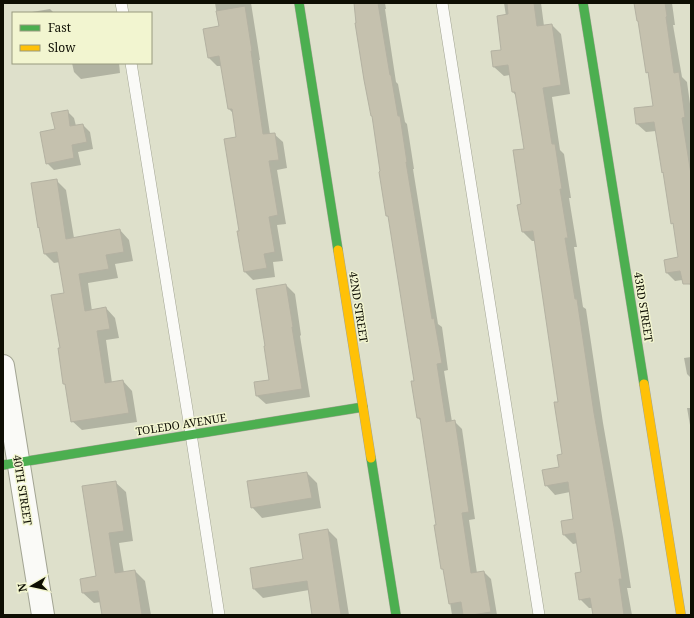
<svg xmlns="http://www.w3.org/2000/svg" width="694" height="618" viewBox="0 0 694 618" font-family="'Noto Serif',serif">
<rect width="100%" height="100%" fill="#dee0cb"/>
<path fill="#0003" d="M215 3H251L260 60H259L270 134H274L283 142 287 168 277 170 286 224 277 225 283 261 273 262 275 277 253 280 245 272 240 232 237 137 234 114 229 109 222 66H217L209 58 219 27Z
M355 3H385L386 9H385L396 82 398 84 405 122 407 124 414 169H413L438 324 442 327 448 370 444 371 452 422 454 421 462 429 475 519 469 520 477 573 484 572 491 579 497 615H452L445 571 442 569 438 526 421 421 418 418 415 382 390 218 387 216 382 172Z
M504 3H541L544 26 552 25 561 34 570 94 552 97 560 150 564 154 571 198H569L577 247H574L583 307 586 309 603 423 623 537 631 588H627L632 615H594L593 608H589L580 599 582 573 578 543 573 544 564 535 575 520 570 492 555 495 546 485 560 468 563 455 559 403 535 241H532L523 232 522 205 525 149 516 96 513 92 510 75 504 76 494 67 502 51 506 16Z
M635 3H672L675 25H673L682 77 687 82 691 111V126H690L691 132V292L689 279 675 281 667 273 665 260 679 258 674 225 672 223 664 173 663 172 656 131 646 132 637 124 654 107 649 74 647 72 639 22 638 21Z
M50 9 54 13H26Z
M72 63H119L120 73 81 79 74 72Z
M67 111 74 118 76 126 83 125 90 132 93 149 78 152 81 165 54 170 47 163 56 130Z
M56 180 66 190 74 238 120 230 129 240 133 261 115 264 118 278 88 283 92 311 106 308 115 318 119 338 106 340 112 383 123 381 132 391 137 422 82 430 72 421 67 386 64 384 61 349 65 294 60 262 54 263 45 254 41 229Z
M286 285 295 294 301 335 300 336 310 397 266 404 257 396 270 381Z
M691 357V378L687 374 684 358Z
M687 408H691V426L690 425Z
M307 473 317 483 321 508 262 518 252 507Z
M115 482 126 492 133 541 119 543 124 573 135 571 145 581 151 615H103L101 602 94 603 83 593 97 577Z
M328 530 337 539 349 615H313L309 590 263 598 254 589 304 560Z"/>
<path fill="#c5c1ae" stroke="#b4b2a2" d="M354 3H378L390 75H391L398 116H400L407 162H406L432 319 434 318 442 363 437 364 446 422 455 420 469 512 462 513 471 573 484 571 491 612 472 615H463L461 602 449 604 443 569H441L434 525H436L420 418H417L411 381H414L388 216H386L379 172 380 171 372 116H371L364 80 355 23H356Z
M507 3H534L537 26 552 24 561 85 543 88 552 144H555L562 189H560L568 238H565L575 299H577L594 413 614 527 622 579H619L624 615H593L590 598 579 600 575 573 581 572 575 533 563 535 561 521 573 519 568 482 545 486 542 470 559 467 557 455 562 454 554 402H558L533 231 522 232 517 205 521 204 513 150 524 149 515 92H512L508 65 493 67 491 51 501 50 497 16 508 14Z
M634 3H665L667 16 666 17 674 73 679 72 685 117 682 118 691 174V284H683L680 271 666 273 664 260 678 257 673 223 671 224 663 172 662 173 654 122 636 124 634 108 653 106 648 72 646 73 638 21H637Z
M245 6 252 51H251L263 134 275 133 279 160 269 161 278 215 269 217 275 252 264 254 267 268 244 272 237 231H239L224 139 236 137 232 109H228L219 56 208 58 203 29 219 26 216 11Z
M68 110 70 126 83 124 87 142 72 145 74 158 46 164 40 132 55 129 51 113Z
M57 179 66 239 120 229 124 252 106 255 109 269 79 274 85 311 106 307 110 329 97 331 105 383 123 380 129 413 71 422 65 384H63L58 348H60L51 295 64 293 57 252 44 254 39 227 38 228 31 183Z
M286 284 293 327H292L302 389 256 396 254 382 269 380 264 346H265L256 289Z
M307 472 312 498 251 508 247 481Z
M116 481 124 531 109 533 115 573 135 570 142 615H102L98 591 82 593 80 579 96 576 82 486Z
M328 529 341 615H312L307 581 253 589 250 568 303 559 299 534Z"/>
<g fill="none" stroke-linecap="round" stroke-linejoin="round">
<g stroke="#a2a493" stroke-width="12">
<path id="lane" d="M121 3 123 13
M442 3 539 615
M131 63 191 434 219 615"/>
</g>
<g stroke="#a2a493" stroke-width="24">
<path id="street" d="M3 366 43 615"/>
</g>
<g stroke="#a2a493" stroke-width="10">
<path id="fast" d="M299 3 338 250
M583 3 644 384
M371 458 396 615
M3 465 363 407"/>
</g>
<g stroke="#a2a493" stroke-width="10">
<path id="slow" d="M338 250 371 458
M644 384 681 615"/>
</g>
<use href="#lane" stroke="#fafaf7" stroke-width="11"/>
<use href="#street" stroke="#fafaf7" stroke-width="22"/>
<use href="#fast" stroke="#4caf50" stroke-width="9"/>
<use href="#slow" stroke="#ffc107" stroke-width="9"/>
</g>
<g text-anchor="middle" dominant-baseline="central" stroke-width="3" stroke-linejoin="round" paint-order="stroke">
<g font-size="11" fill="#0e0e03" stroke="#f2f5d0">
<text transform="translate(359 307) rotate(81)">42ND STREET</text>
<text transform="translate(644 307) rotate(81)">43RD STREET</text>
<text transform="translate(181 424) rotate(-9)">TOLEDO AVENUE</text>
<text transform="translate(23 490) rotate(81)">40TH STREET</text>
</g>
</g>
<rect width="694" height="618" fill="none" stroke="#0e0e03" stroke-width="8"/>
<rect x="12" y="12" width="140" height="52" fill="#f2f5d0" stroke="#97997e"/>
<rect x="20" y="25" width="20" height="6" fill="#4caf50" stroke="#97997e"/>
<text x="48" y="32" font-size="12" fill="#0e0e03">Fast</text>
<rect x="20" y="45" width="20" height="6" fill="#ffc107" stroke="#97997e"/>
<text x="48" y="52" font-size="12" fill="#0e0e03">Slow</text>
<g transform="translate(32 586) rotate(261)" stroke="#f2f5d0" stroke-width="3" paint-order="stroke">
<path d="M0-3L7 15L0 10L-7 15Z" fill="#0e0e03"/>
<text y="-6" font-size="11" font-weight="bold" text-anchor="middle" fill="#0e0e03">N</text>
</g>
</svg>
